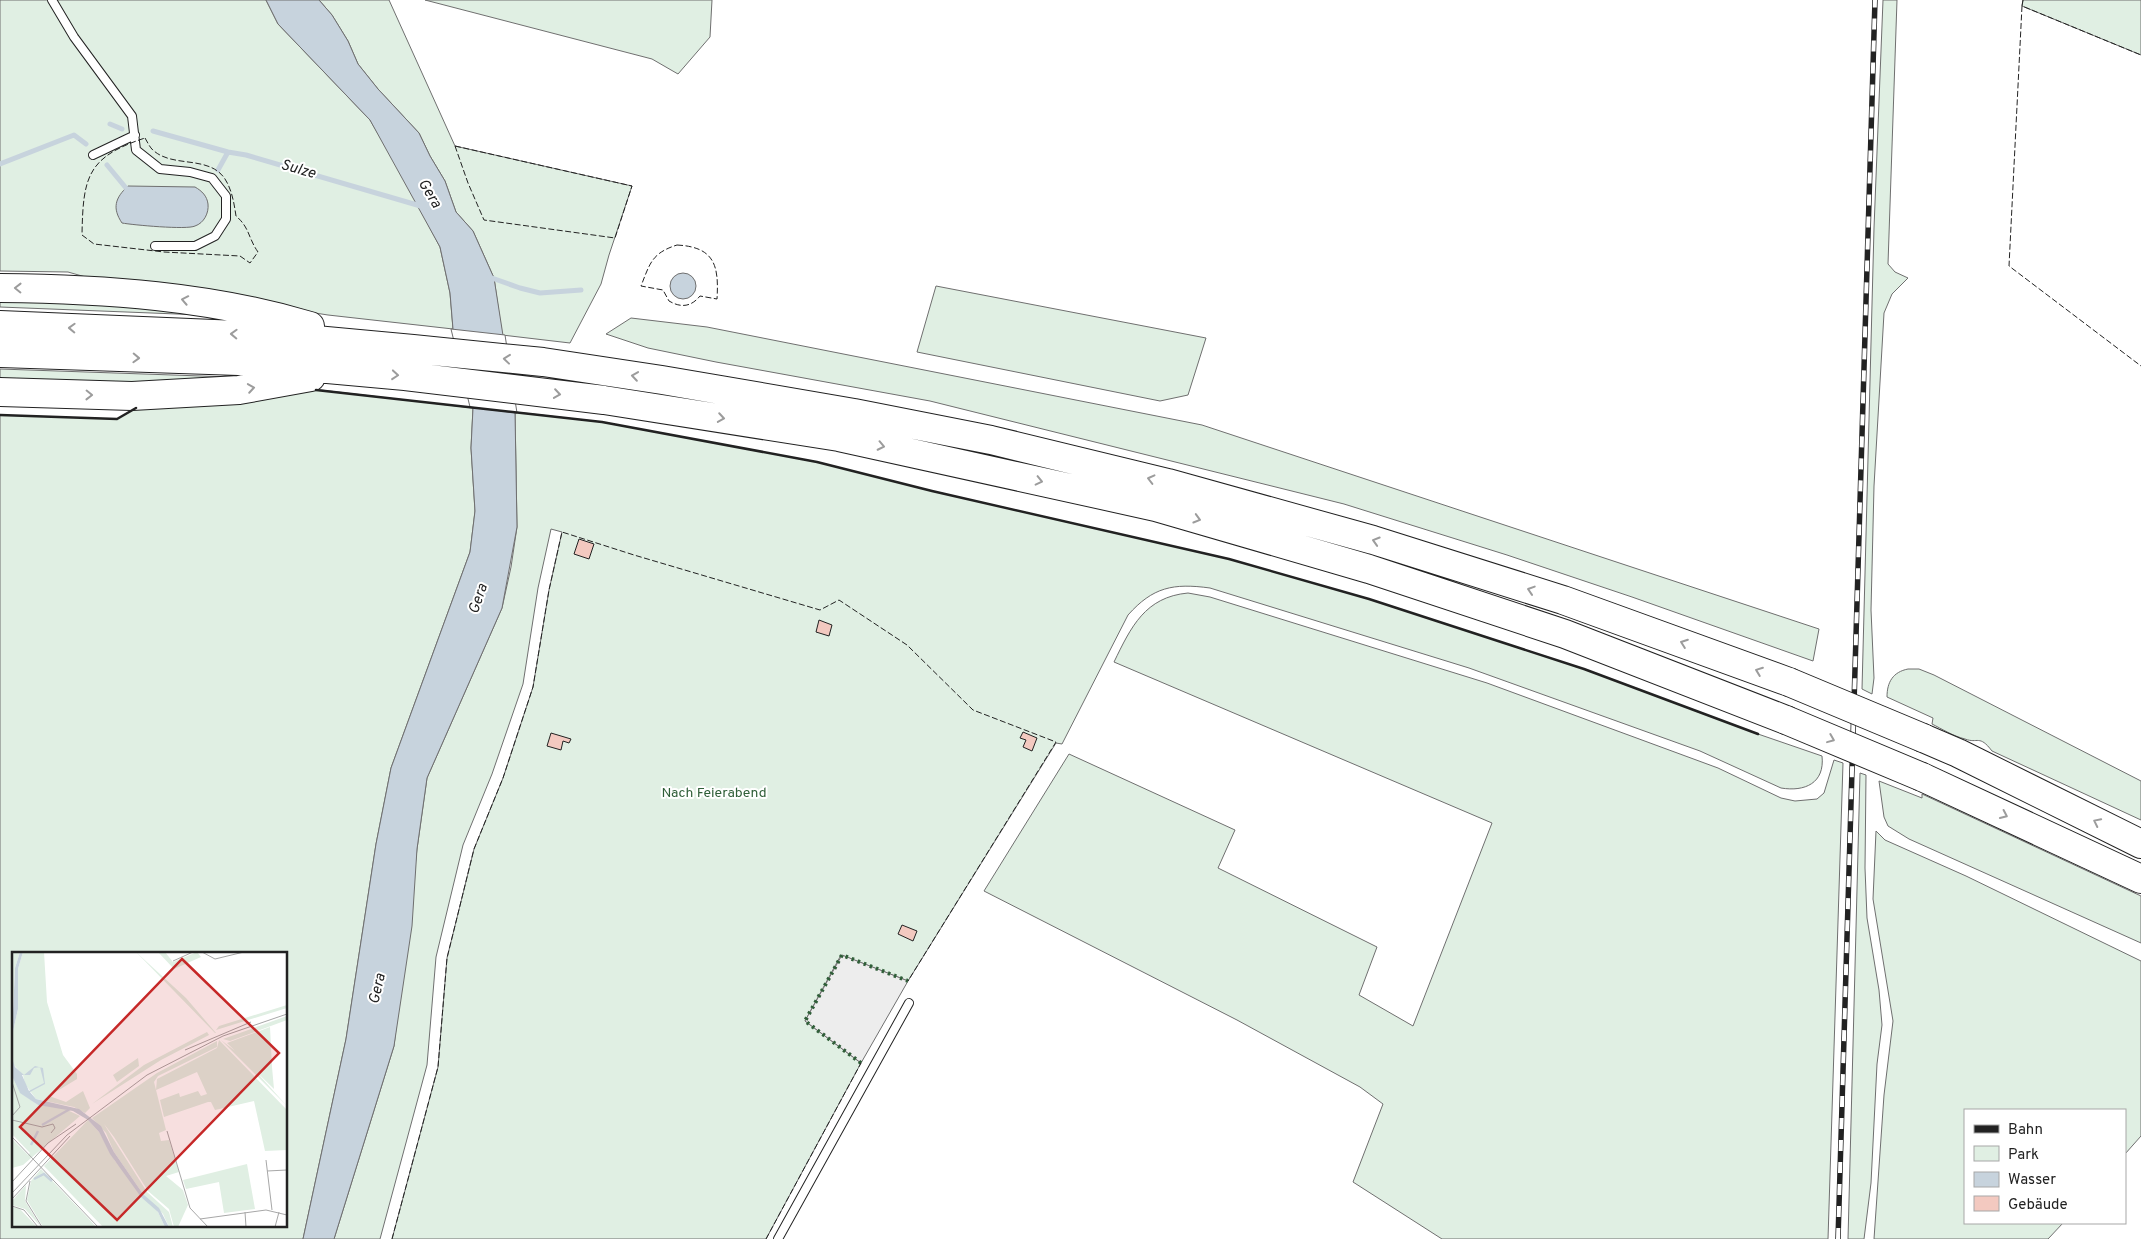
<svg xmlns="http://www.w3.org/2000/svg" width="2141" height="1239" viewBox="0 0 2141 1239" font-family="Overpass,sans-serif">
<rect width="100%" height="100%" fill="#fff"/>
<path fill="#e0efe3" stroke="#6f6f6f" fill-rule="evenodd" d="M0 0H266L278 24 370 120 397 166 440 247 450 293 453 329 328 315 89 278 68 272 0 271Z
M319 0H389L455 146 632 186 609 255 601 284 570 343 502 335 494 278 473 231 456 212 445 181 430 156 419 133 378 89 358 64 348 41 332 15Z
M425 0H712L710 37 678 74 652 59Z
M1883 0H1897L1888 264 1895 272 1908 278 1892 294 1884 313 1874 486 1871 610 1874 678 1872 694 1862 689 1874 228Z
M2023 0H2141V55L2022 6Z
M936 286 1206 338 1188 395 1160 401 917 352Z
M0 294H35L202 315 0 307Z
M631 318 707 327 1202 425 1819 629 1813 661 1632 597 1507 555 1344 504 930 401 716 362 648 348 606 334Z
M0 369 230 377 192 384 0 383Z
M277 390H321L473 408 471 448 475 511 470 552 391 768 376 844 346 1039 303 1239H0V415L117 419 143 404ZM14 953H286V1225H14Z
M515 412 602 422 817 462 932 491 1229 559 1369 599 1584 669 1758 734 1822 756C1825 783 1805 792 1781 788L1700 751 1469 668 1210 588C1173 583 1153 587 1128 615L1062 744 1056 743 908 981 841 955 805 1021 861 1063 766 1239H392L438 1067 447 958 474 849 503 778 533 687 549 590 562 532 551 529 538 588 523 684 492 774 463 845 436 957 427 1065 380 1239H334L394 1046 417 849 427 778 502 608 511 567 517 527Z
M1188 593 1210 597 1487 683 1718 768 1781 798 1795 801 1817 799 1824 793 1834 760 1843 763 1828 1239H1442L1353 1182 1383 1104 1360 1087 1237 1020 984 891 1069 754 1235 830 1218 868 1377 947 1359 995 1413 1026 1492 823 1114 662C1131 627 1145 597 1188 593Z
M1908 669H1919L1934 675 2141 781V820L1992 751C1979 734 1978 744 1965 739 1953 736 1942 729 1932 724L1933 718 1887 697C1887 682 1893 672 1908 669Z
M1860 773 1866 775 1865 868 1867 918 1879 990 1882 1025 1877 1064 1871 1183 1864 1239H1848Z
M1879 781 1922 798V794L2141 896V943L1909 839 1888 826 1884 817Z
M1876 831 1885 840 1966 876 2141 961V1136L2125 1154V1110H1965V1223H2063L2048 1239H1874L1884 1095 1893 1021 1873 899Z"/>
<path fill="#ededed" stroke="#6f6f6f" d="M842 955 908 981 861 1063 805 1021Z"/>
<path fill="#c7d3dd" stroke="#6f6f6f" d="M266 0H319L332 15 348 41 358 64 378 89 419 133 430 156 445 181 456 212 473 231 494 278 515 412 517 527 502 608 427 778 417 849 412 926 394 1046 334 1239H303L346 1039 376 844 391 768 470 552 475 511 471 448 473 408 453 329 450 293 440 247 370 120 278 24Z
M128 186 195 187C202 191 207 196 208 204 209 213 204 223 195 226 187 230 133 225 122 223 112 208 115 198 128 186Z
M670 286a13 13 0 1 1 26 0a13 13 0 1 1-26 0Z"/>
<path fill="#fff" stroke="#6f6f6f" d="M451 329 505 335 517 413 470 407Z"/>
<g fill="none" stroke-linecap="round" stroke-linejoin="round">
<path stroke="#c7d3dd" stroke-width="5" d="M110 124 122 129
M153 131 228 152 246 155 424 207
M0 164 74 135 86 144
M107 165 126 188
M218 170 228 152
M489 277 520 288 540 293 581 290"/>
</g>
<path fill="#f3c9c0" stroke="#222" d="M579 539 594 544 589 559 574 554Z
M819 620 832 625 829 636 816 632Z
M1023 732 1037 738 1032 751 1023 747 1026 740 1020 738Z
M551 733 571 739 569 743 563 741 561 750 547 746Z
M902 925 917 931 913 941 898 934Z"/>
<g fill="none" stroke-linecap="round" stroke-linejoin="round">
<g stroke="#222" stroke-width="10">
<path id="lane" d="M52 0 74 37 132 116 136 150 160 169 190 172 212 178 226 196V219L215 236 195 246H155
M93 155 135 135
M778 1239 909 1003"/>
</g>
<g stroke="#222" stroke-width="30">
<path id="highway" d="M0 288C104 289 210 296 310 326
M0 325 283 337 413 349 543 362 662 380 854 413 991 440 1168 483 1373 540 1563 600 1789 682
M0 353 239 361 405 376 604 400 839 437 1156 507 1369 569 1565 634 1786 720
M0 392 132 396 239 390 311 377
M1923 738 1958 753 2141 844
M1922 777 2141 879"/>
</g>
<use href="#lane" stroke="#fff" stroke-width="8"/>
<use href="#highway" stroke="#fff" stroke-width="28"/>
<g stroke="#222" stroke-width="5.5">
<path id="rail" d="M1838 1239 1875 0"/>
</g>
<use href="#rail" stroke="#fff" stroke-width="4" stroke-dasharray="11" stroke-linecap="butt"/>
<g stroke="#222" stroke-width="30" stroke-linecap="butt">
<path id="highway-bridge" d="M1789 682 1923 738
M1786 720 1922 777"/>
</g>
<use href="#highway-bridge" stroke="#fff" stroke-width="28"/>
<path stroke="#2f5e38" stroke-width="4" stroke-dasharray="2.5 4" stroke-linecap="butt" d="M861 1063 805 1021 842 955 908 981"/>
<path stroke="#222" stroke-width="1" stroke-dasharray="6 2.5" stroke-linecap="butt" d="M2023 0 2022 6 2141 55
M2022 6 2009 266 2141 366
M145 138C148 143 150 148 154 151 174 168 209 155 225 179 232 190 234 203 236 216 250 228 248 238 258 252L250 263 240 256 164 252 94 244 82 235C83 177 87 157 145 138Z
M455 146 632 186 615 238 484 220 468 183Z
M677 245C715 247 719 266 717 299L700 296C691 307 681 308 669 301L663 290 641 286C650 263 652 253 677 245Z
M392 1239 438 1067 447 958 474 849 503 778 533 687 549 590 562 532 634 555 820 610 839 600 907 645 973 710 1056 742 908 981
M766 1239 861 1063"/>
<path stroke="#222" stroke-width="2.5" d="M316 390 602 422 817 462 932 491 1229 559 1369 599 1584 669 1758 734
M0 415 117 419 136 408"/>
</g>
<defs><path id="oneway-chevron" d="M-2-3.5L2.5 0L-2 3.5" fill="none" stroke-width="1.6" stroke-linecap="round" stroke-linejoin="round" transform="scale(1.25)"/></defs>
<g stroke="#9c9c9c">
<use href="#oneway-chevron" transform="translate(18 288) rotate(-179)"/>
<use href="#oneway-chevron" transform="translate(185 300) rotate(-169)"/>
<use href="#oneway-chevron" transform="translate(72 328) rotate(-178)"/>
<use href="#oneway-chevron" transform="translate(234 334) rotate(-178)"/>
<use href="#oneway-chevron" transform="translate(136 358) rotate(2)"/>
<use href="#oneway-chevron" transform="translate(507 359) rotate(-174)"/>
<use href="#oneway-chevron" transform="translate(395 375) rotate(5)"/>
<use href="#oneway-chevron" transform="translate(635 376) rotate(-172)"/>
<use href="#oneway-chevron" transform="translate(251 388) rotate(-9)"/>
<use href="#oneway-chevron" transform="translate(557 394) rotate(8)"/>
<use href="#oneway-chevron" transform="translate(89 395) rotate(1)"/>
<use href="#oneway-chevron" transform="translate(721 418) rotate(9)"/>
<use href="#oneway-chevron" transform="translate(881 446) rotate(12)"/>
<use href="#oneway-chevron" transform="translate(1151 479) rotate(-166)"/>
<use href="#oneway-chevron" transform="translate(1039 481) rotate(13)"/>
<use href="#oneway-chevron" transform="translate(1197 519) rotate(16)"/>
<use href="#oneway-chevron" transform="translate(1376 541) rotate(-163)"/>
<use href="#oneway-chevron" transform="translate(1531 590) rotate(-162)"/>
<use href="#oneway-chevron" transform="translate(1684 643) rotate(-160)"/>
<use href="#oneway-chevron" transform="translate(1759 671) rotate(-159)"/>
<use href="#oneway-chevron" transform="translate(1831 739) rotate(22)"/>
<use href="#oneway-chevron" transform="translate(2004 815) rotate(25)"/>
<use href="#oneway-chevron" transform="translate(2097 822) rotate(-154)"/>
</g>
<g text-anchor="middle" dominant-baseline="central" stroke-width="4" stroke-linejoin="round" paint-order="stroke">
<g font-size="14" fill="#2f5e38" stroke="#fff">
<text x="714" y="793">Nach Feierabend</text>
</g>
<g font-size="15" font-style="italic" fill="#222" stroke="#fff">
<text transform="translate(298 170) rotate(16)">Sulze</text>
<text transform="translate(429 194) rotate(59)">Gera</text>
<text transform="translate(479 599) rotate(-71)">Gera</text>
<text transform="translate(378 989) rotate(-77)">Gera</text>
</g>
</g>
<g transform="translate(12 952)">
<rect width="275" height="275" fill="#fff"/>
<path d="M0 0H8L3 16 0 74ZM11 0H32L35 50 51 103 65 122V127L37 144 54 150 71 139 78 156 73 161 62 155 24 147 13 132 11 123 1 112 0 84 6 57V17ZM124 0 174 46 204 81H203ZM146 0H153L161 10 185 0 189 5 162 17ZM275 53V56L204 78 207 74ZM275 64V68L218 89 211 87ZM258 75 260 115 262 137 215 91ZM195 80 197 83 149 108 80 152 132 113ZM207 88 275 158V198L253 199 242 149 203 158 199 150H196L152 165 148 148 167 141 168 145 186 139 189 144 195 142 185 120 144 138 145 127 205 96ZM209 88 231 105 275 154ZM205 89V95L146 124 142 130 154 178 147 181 149 189 157 188 167 220 154 224 171 238 176 253 166 275H162L157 257 136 239 102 185 92 172 135 240 157 260 161 275H157L151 262 131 242 102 200 94 181 80 166 145 121ZM126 106 127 114 105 130 101 123ZM0 124 8 140 26 153 51 156 68 164 11 213 0 216V187L16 203 18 201 0 182ZM76 168 87 180 103 209 146 260 153 275H91L32 214ZM235 212 243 257 212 261 207 230 174 237 171 228ZM29 217 77 267 84 275H31L15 248 19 229ZM14 233 13 249 29 275 13 257 0 253V249ZM0 255 7 256 25 275H0Z" fill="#e0efe3"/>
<path d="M8 0H11L6 17V57L0 84 3 16ZM0 106 3 115 12 123 23 114 31 116 33 132 18 140 24 147 67 157 89 174 102 200 131 242 147 256 157 275H153L146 260 129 245 98 202 87 180 76 168 61 159 26 153 8 141 0 124ZM28 115 32 131 17 139 10 123H18L22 116Z" fill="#c7d3dd" fill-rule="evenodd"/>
<path fill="none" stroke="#c7d3dd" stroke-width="2.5" d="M30 173 58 157M19 193 26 179M22 227 32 222 40 229"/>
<path fill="none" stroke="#a7a7a7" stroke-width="1" d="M190 0 203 7 232 0M161 9 181 0M173 98 239 70M0 130 8 155 0 164M0 168 30 175 41 172 43 176 39 181M155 179 178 256 196 275M0 185 86 275M254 208 260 258M255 219 275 218M18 229 14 249 30 275M0 230 36 191 64 172M0 241 55 183 135 123 211 84 275 62M0 247 58 184M0 254 12 258 26 275M233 260 234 275M188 267 254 258 275 263M263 275 267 260"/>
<path fill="#c62828" fill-opacity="0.15" stroke="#c62828" stroke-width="2.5" d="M170 7 267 101 105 268 8 175Z"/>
<rect width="275" height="275" fill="none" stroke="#222" stroke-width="2.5"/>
</g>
<rect x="1964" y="1109" width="162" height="115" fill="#ffffff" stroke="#a7a7a7"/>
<rect x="1974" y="1125" width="25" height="8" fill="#222222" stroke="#a7a7a7"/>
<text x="2008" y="1134" font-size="15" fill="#222222">Bahn</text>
<rect x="1974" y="1146" width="25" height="15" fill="#e0efe3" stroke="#a7a7a7"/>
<text x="2008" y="1159" font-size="15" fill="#222222">Park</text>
<rect x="1974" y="1172" width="25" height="15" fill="#c7d3dd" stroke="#a7a7a7"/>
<text x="2008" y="1184" font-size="15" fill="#222222">Wasser</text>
<rect x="1974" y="1196" width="25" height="15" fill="#f3c9c0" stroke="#a7a7a7"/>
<text x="2008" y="1209" font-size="15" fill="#222222">Gebäude</text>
</svg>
